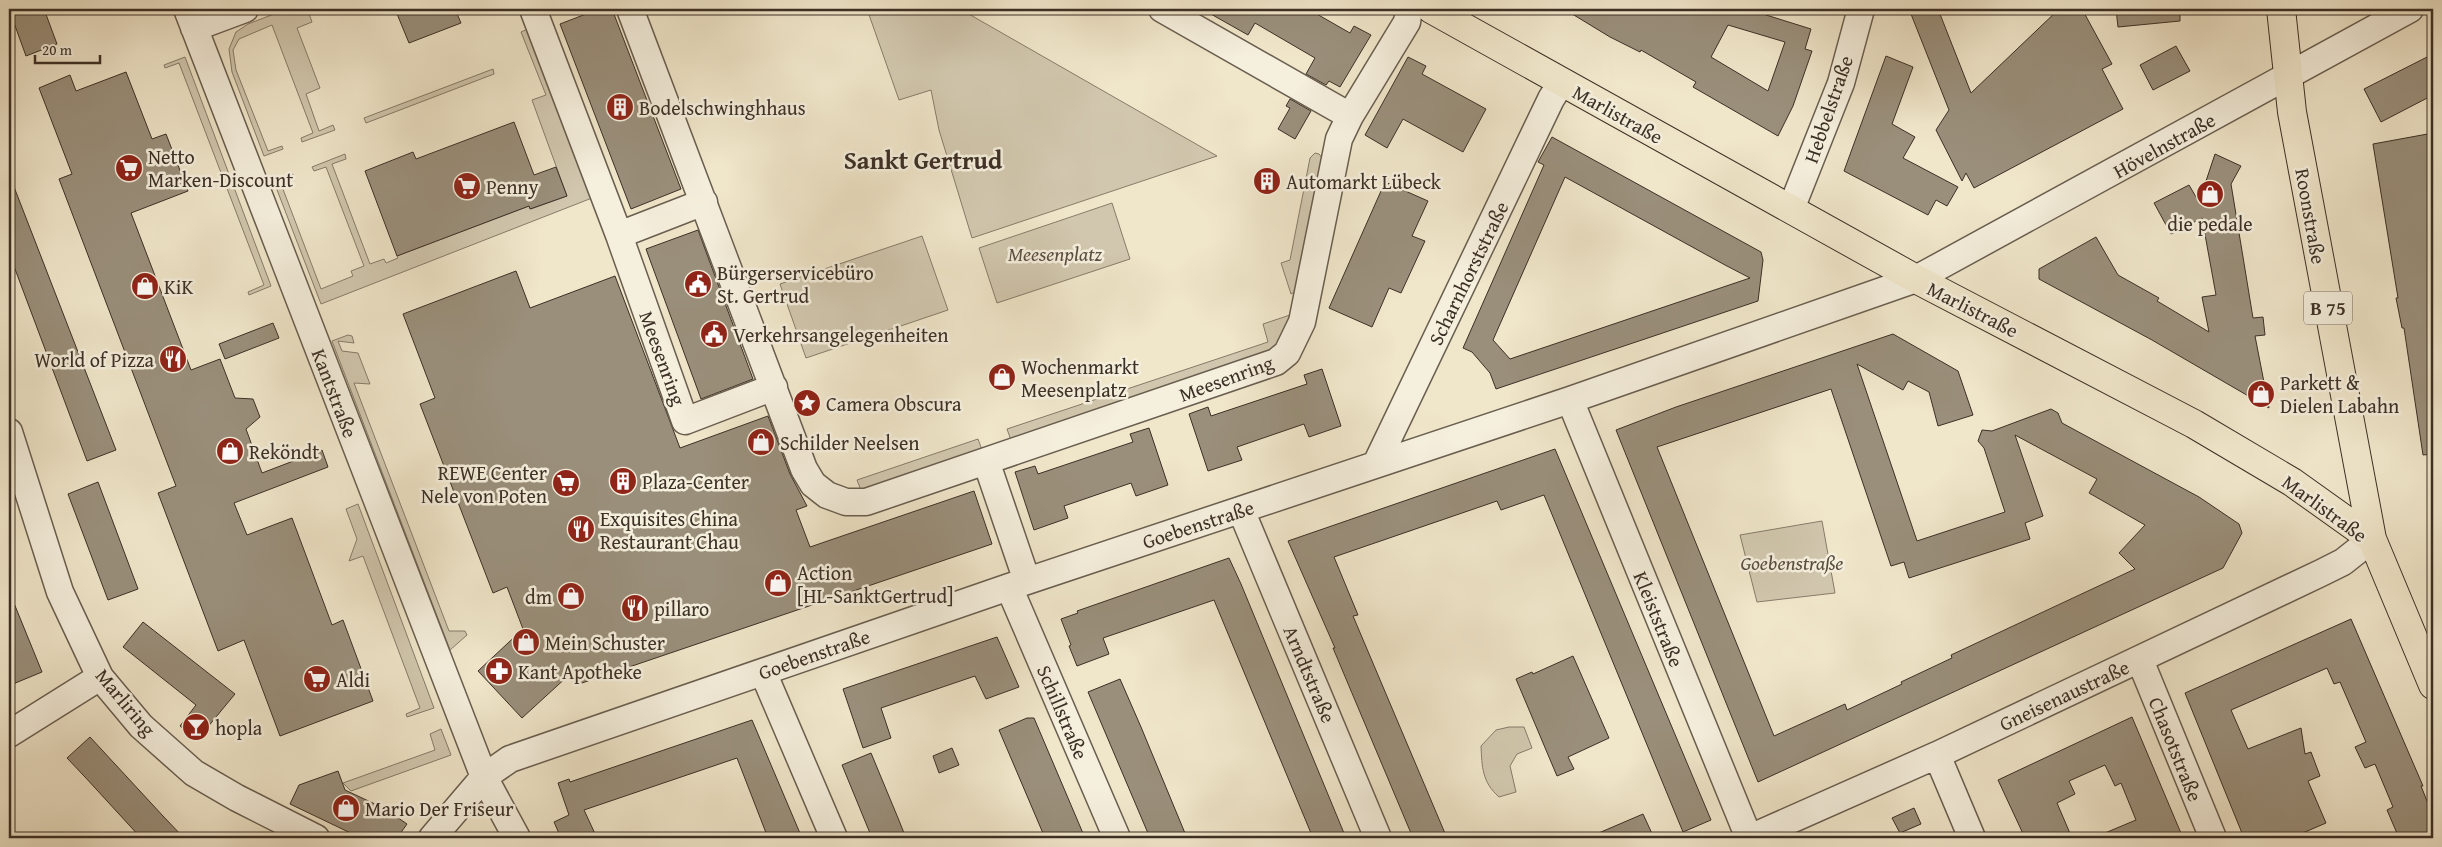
<svg xmlns="http://www.w3.org/2000/svg" width="2442" height="847" viewBox="0 0 2442 847" font-family="'Gentium Book Plus',serif">
<rect width="100%" height="100%" fill="#f0e6ca"/>
<filter id="stains"><feTurbulence type="fractalNoise" baseFrequency=".004" numOctaves="4"/><feColorMatrix values="0 0 0 0 .2 0 0 0 0 .09 0 0 0 0 .02 0 0 0 .5 -.17"/></filter>
<radialGradient id="worn" r=".72"><stop offset=".6" stop-color="#630" stop-opacity="0"/><stop offset="1" stop-color="#630" stop-opacity=".3"/></radialGradient>
<path fill="#d1c7ae" stroke="#867c6a" d="M287 9H302L308 11 312 22 297 28 320 88 306 94 319 131 333 125 335 130 302 142 301 138 313 133 272 25 239 39 233 50 236 70 268 151 282 146 283 149 264 156 232 72 229 49 236 32 248 24Z
M867 9H960L1217 156 972 238 939 130 931 90 899 100Z
M530 28 592 198 321 304 274 182 293 174 294 178 281 184 321 289 353 276 351 271 364 266 326 167 314 171 312 167 345 154 346 159 332 164 370 264 384 259 386 263 398 258 397 256 529 206 531 209 567 196 532 100 546 95 521 32Z
M185 57 271 286 249 295 248 292 264 285 179 63 165 68 164 65Z
M493 69 494 74 366 123 364 118Z
M1315 153 1319 154 1325 161 1296 291 1291 294 1281 263 1290 260 1310 158Z
M1112 203 1130 259 997 303 979 248Z
M922 236 948 310 806 358 780 284Z
M1290 315 1293 316 1281 347 1012 443 1007 429 1268 342 1263 324Z
M348 335 352 336 354 343 338 341 342 351 358 353 370 384 354 383 449 631H465L467 635 450 650 332 341Z
M978 439 982 450 862 493 857 480Z
M358 504 434 708 407 717 406 714 420 708 363 556 349 561 357 539 346 509Z
M1822 521 1835 593 1757 602 1740 535Z
M1509 727H1524L1532 748 1517 754 1510 766 1516 792 1499 797C1482 782 1482 767 1481 746L1496 730Z
M441 729 451 755 351 791 343 783 435 750 430 734Z"/>
<path fill="#9a8f7b" stroke="#3c3026" fill-rule="evenodd" d="M9 9H44L57 44 26 56Z
M395 9H455L461 23 409 43Z
M599 9H612L681 189 631 209 560 24Z
M1202 9H1308L1350 33 1354 26 1371 35 1340 87 1329 81 1326 85 1306 74 1315 58 1255 23 1248 35Z
M1564 9H1747L1811 29 1805 49 1812 51 1793 106 1778 136 1693 87 1696 82 1641 50 1640 52 1610 37ZM1728 25 1785 42 1768 91 1711 57Z
M1909 9H1938L1971 93 2059 9H2082L2112 64 2102 69 2123 109 1974 188 1966 173 1962 181 1936 130 1949 110Z
M2116 9H2180V21L2118 27Z
M2176 46 2190 71 2153 90 2140 65Z
M2433 54V95L2381 122 2364 89Z
M1886 56 1913 67 1892 124 1915 137 1903 158 1958 187 1947 206 1936 200 1928 215 1844 171Z
M1408 57 1426 66 1422 74 1486 109 1463 152 1403 119 1387 148 1365 135Z
M126 72 152 139 166 134 188 191 131 213 191 370 220 359 235 398 253 399 260 417 246 429 262 473 322 450 328 467 234 503 247 535 292 518 332 625 343 620 373 701 280 736 244 640 218 651 158 493 176 486 59 179 72 174 39 88 70 75 76 91Z
M1290 99 1311 111 1295 139 1278 129 1290 108 1286 106Z
M514 122 534 175 556 167 567 196 530 209 529 206 397 256 365 171 413 152 416 159Z
M2433 133V200L2428 201 2433 232V454L2423 455 2404 328H2402L2396 298H2398L2373 144Z
M1552 137 1761 252 1763 260 1758 301 1496 389 1490 373 1472 352 1463 348 1544 165 1538 162ZM1565 177 1725 265 1750 278 1510 359 1493 340Z
M2215 154 2241 166 2231 184 2253 318 2263 317 2265 335 2255 336 2269 408 2152 340 2039 279V269L2096 237 2118 275 2159 298 2157 301 2209 332 2202 297 2216 295 2202 218 2171 234 2154 203 2189 185 2199 202Z
M9 174 116 450 87 461 9 253Z
M1385 182 1428 201 1412 236 1425 241 1401 293 1389 288 1372 327 1329 308Z
M698 230 753 379 701 399 646 249Z
M516 271 530 308 615 276 680 448 768 416 790 474 807 506 796 510 810 547 974 491 992 544 579 684 569 675 522 718 478 671 523 629 507 587 493 593 420 404 435 398 403 314Z
M273 323 279 338 225 359 219 344Z
M1893 334 1958 371 1973 415 1938 426 1929 392 1908 381 1903 390 1857 364 1917 541 2005 512 1984 448 1978 441 1982 430 1992 431 2051 409 2058 413 2062 423 2199 497 2239 524 2242 533 2223 568 1758 782 1616 430 1676 407ZM1831 389 1891 566 1904 562 1909 578 2030 539 2025 523 2043 516 2015 435 2097 479 2089 493 2145 525 2119 553 2135 569 1951 655 1952 658 1901 682 1902 684 1847 710 1845 704 1774 736 1657 447Z
M1322 369 1341 426 1309 437 1304 424 1237 447 1242 460 1208 471 1189 414 1208 407 1211 416 1307 384 1304 375Z
M1149 428 1168 485 1136 496 1131 483 1064 506 1068 518 1034 530 1015 472 1035 466 1038 474 1133 442 1130 434Z
M1555 449 1711 820 1683 832 1544 495 1501 510 1497 501 1334 557 1358 615 1353 616 1447 838H1413L1333 648H1335L1288 541Z
M98 482 138 589 108 600 68 494Z
M1229 558 1241 584 1346 838H1313L1214 600 1103 638 1109 654 1077 666 1069 646 1071 645 1061 619 1078 613 1077 611Z
M9 591 42 672 13 684 9 673Z
M2351 619 2423 786H2421L2433 816V838H2399L2387 810 2393 807 2375 764 2365 768 2355 747 2366 742 2340 682 2334 684 2327 668 2231 710 2248 749 2301 728 2305 754 2311 752 2320 776 2308 781 2326 823 2291 838H2244L2185 693Z
M143 622 235 694 197 740 180 726 196 705 123 647Z
M997 637 1019 687 986 699 975 676 881 708 891 738 863 748 843 689Z
M1573 656 1609 738 1568 757 1574 769 1557 776 1516 679 1532 672 1533 674Z
M1120 679 1141 727 1187 838H1150L1088 692Z
M2132 717 2183 838H2093L2136 820 2121 783 2115 786 2105 765 2069 781 2075 794 2057 803 2072 838H2025L1998 780Z
M1027 718H1034L1085 838H1045L999 730Z
M752 720 802 838H768L737 758 584 810 597 838H561L554 822 569 815 558 783 569 779 570 782Z
M90 737 163 816 184 838H141L85 777 67 758Z
M952 748 959 765 939 773 933 756Z
M871 753 898 818 906 838H872L842 765Z
M338 771 345 790 377 805 378 804 407 824 397 838H361L290 804 299 785Z
M1914 808 1921 824 1900 833 1892 818Z
M1643 814 1654 838H1587Z"/>
<g fill="none" stroke-linecap="round" stroke-linejoin="round">
<g stroke="#695e4f" stroke-width="29">
<path id="minor" d="M187 9 484 777 517 838
M533 9 619 235 685 421 774 387
M630 9 804 469 813 484 827 495 846 502H866L1276 362 1287 353 1302 322 1339 139 1350 116 1407 22 1409 9
M1162 9 1350 116
M194 28 245 9
M1791 209 1841 83 1861 9
M619 235 704 202
M1570 400 1749 838
M9 432 60 592 100 677 141 726 194 773 237 798 316 838
M986 461 1027 581
M1376 464 1551 99 1561 83
M1241 510 1378 838
M1009 587 1117 838
M2140 660 2213 838
M763 672 834 838
M9 734 100 677
M1937 755 1972 838
M432 838 484 777 510 759 1009 587 1570 400 1916 279 2410 9
M1750 838 1937 755 2321 573 2343 562 2372 539"/>
</g>
<g stroke="#3c3026" stroke-width="30">
<path id="major" d="M1431 9 1916 279 2194 424 2292 482 2372 539
M2281 9 2292 112 2372 539 2433 685"/>
</g>
<use href="#minor" stroke="#f5efdd" stroke-width="26"/>
<use href="#major" stroke="#f0e6ca" stroke-width="28"/>
</g>
<defs>
<g id="building-disc" transform="scale(1.4375)"><circle r="9.5" fill="#8f2418" stroke="#f5efdd"/><path d="M-4-6H4V6H1V3H-1V6H-4ZM-2.5-4.3h1.7v1.8h-1.7ZM.8-4.3h1.7v1.8H.8ZM-2.5-1h1.7V.8h-1.7ZM.8-1h1.7V.8H.8Z" fill="#fff"/></g>
<g id="supermarket-disc" transform="scale(1.4375)"><circle r="9.5" fill="#8f2418" stroke="#f5efdd"/><path d="M-6-5.5h2.5l.6 2H6L4.5 2H-2.5L-4.4-4H-6ZM-1.5 3.2a1.3 1.3 0 1 0 .1 0ZM3 3.2a1.3 1.3 0 1 0 .1 0Z" fill="#fff"/></g>
<g id="shop-disc" transform="scale(1.4375)"><circle r="9.5" fill="#8f2418" stroke="#f5efdd"/><path d="M-5-2.5h2.3a2.7 3.5 0 0 1 5.4 0H5L5.5 6h-11ZM-1.5-2.5h3a1.5 2.3 0 0 0-3 0Z" fill="#fff"/></g>
<g id="civic-disc" transform="scale(1.4375)"><circle r="9.5" fill="#8f2418" stroke="#f5efdd"/><path d="M-.6-6.5H3V-4.5H.6V-3L4-1V1h2V6H-6V1h2V-1L-.6-3ZM-1.2 2.5V6h2.4V2.5Z" fill="#fff"/></g>
<g id="restaurant-disc" transform="scale(1.4375)"><circle r="9.5" fill="#8f2418" stroke="#f5efdd"/><path d="M-5-6h1v4h1v-4h1v4h1v-4h1v5L-1.5 .5V6h-2V.5L-5-1ZM5-6V6H3V1.5H1.5Q1.5-4 5-6Z" fill="#fff"/></g>
<g id="sight-disc" transform="scale(1.4375)"><circle r="9.5" fill="#8f2418" stroke="#f5efdd"/><path d="M0-6L1.8-2.2L6-1.7L2.9 1.2L3.7 5.4L0 3.3L-3.7 5.4L-2.9 1.2L-6-1.7L-1.8-2.2Z" fill="#fff"/></g>
<g id="pharmacy-disc" transform="scale(1.4375)"><circle r="9.5" fill="#8f2418" stroke="#f5efdd"/><path d="M-2-6h4v4h4v4h-4v4h-4v-4h-4v-4h4Z" fill="#fff"/></g>
<g id="bar-disc" transform="scale(1.4375)"><circle r="9.5" fill="#8f2418" stroke="#f5efdd"/><path d="M-6-5H6L.8 .8V4.5H3.5V6h-7V4.5H-.8V.8Z" fill="#fff"/></g>
</defs>
<g fill-rule="evenodd">
<use href="#building-disc" x="620" y="107"/>
<use href="#supermarket-disc" x="129" y="168"/>
<use href="#building-disc" x="1267" y="181"/>
<use href="#supermarket-disc" x="467" y="186"/>
<use href="#shop-disc" x="2210" y="194"/>
<use href="#civic-disc" x="698" y="284"/>
<use href="#shop-disc" x="145" y="286"/>
<use href="#civic-disc" x="714" y="334"/>
<use href="#restaurant-disc" x="173" y="359"/>
<use href="#shop-disc" x="1002" y="377"/>
<use href="#shop-disc" x="2261" y="394"/>
<use href="#sight-disc" x="807" y="403"/>
<use href="#shop-disc" x="761" y="442"/>
<use href="#shop-disc" x="230" y="451"/>
<use href="#building-disc" x="623" y="481"/>
<use href="#supermarket-disc" x="566" y="483"/>
<use href="#restaurant-disc" x="581" y="529"/>
<use href="#shop-disc" x="778" y="583"/>
<use href="#shop-disc" x="571" y="596"/>
<use href="#restaurant-disc" x="635" y="608"/>
<use href="#shop-disc" x="526" y="642"/>
<use href="#pharmacy-disc" x="499" y="671"/>
<use href="#supermarket-disc" x="317" y="679"/>
<use href="#bar-disc" x="196" y="727"/>
<use href="#shop-disc" x="346" y="808"/>
</g>
<g text-anchor="middle" dominant-baseline="central" stroke-width="5" stroke-linejoin="round" paint-order="stroke">
<rect fill="#f5efdd" stroke="#74695d" stroke-width="1" x="2304" y="291.5" width="48" height="33" rx="4"/>
<g font-size="19" font-weight="bold" fill="#3c3026">
<text x="2328" y="308">B 75</text>
</g>
<g font-size="20" fill="#3c3026" stroke="#f5efdd" text-anchor="start">
<text x="639" y="107">Bodelschwinghhaus</text>
<text x="148" y="156">Netto<tspan x="148" dy="23">Marken-Discount</tspan></text>
<text x="1286" y="181">Automarkt Lübeck</text>
<text x="486" y="186">Penny</text>
<text x="2210" y="223" text-anchor="middle">die pedale</text>
<text x="717" y="272">Bürgerservicebüro<tspan x="717" dy="23">St. Gertrud</tspan></text>
<text x="164" y="286">KiK</text>
<text x="733" y="334">Verkehrsangelegenheiten</text>
<text x="154" y="359" text-anchor="end">World of Pizza</text>
<text x="1021" y="366">Wochenmarkt<tspan x="1021" dy="23">Meesenplatz</tspan></text>
<text x="2280" y="382">Parkett &amp;<tspan x="2280" dy="23">Dielen Labahn</tspan></text>
<text x="826" y="403">Camera Obscura</text>
<text x="780" y="442">Schilder Neelsen</text>
<text x="249" y="451">Reköndt</text>
<text x="547" y="472" text-anchor="end">REWE Center<tspan x="547" dy="23">Nele von Poten</tspan></text>
<text x="642" y="481">Plaza-Center</text>
<text x="600" y="518">Exquisites China<tspan x="600" dy="23">Restaurant Chau</tspan></text>
<text x="797" y="572">Action<tspan x="797" dy="23">[HL-SanktGertrud]</tspan></text>
<text x="552" y="596" text-anchor="end">dm</text>
<text x="654" y="608">pillaro</text>
<text x="545" y="642">Mein Schuster</text>
<text x="518" y="671">Kant Apotheke</text>
<text x="336" y="679">Aldi</text>
<text x="215" y="727">hopla</text>
<text x="365" y="808">Mario Der Friseur</text>
</g>
<g font-size="20" fill="#3c3026" stroke="#f5efdd">
<text transform="translate(1828 109) rotate(-71)">Hebbelstraße</text>
<text transform="translate(1618 114) rotate(29)">Marlistraße</text>
<text transform="translate(2164 145) rotate(-29)">Hövelnstraße</text>
<text transform="translate(2311 216) rotate(80)">Roonstraße</text>
<text transform="translate(1468 273) rotate(-64)">Scharnhorststraße</text>
<text transform="translate(1973 309) rotate(27)">Marlistraße</text>
<text transform="translate(663 358) rotate(70)">Meesenring</text>
<text transform="translate(1226 378) rotate(-20)">Meesenring</text>
<text transform="translate(335 393) rotate(69)">Kantstraße</text>
<text transform="translate(2325 508) rotate(36)">Marlistraße</text>
<text transform="translate(1198 524) rotate(-18)">Goebenstraße</text>
<text transform="translate(1659 619) rotate(68)">Kleiststraße</text>
<text transform="translate(814 654) rotate(-19)">Goebenstraße</text>
<text transform="translate(1310 674) rotate(67)">Arndtstraße</text>
<text transform="translate(2064 695) rotate(-25)">Gneisenaustraße</text>
<text transform="translate(126 702) rotate(50)">Marliring</text>
<text transform="translate(1063 712) rotate(67)">Schillstraße</text>
<text transform="translate(2176 749) rotate(68)">Chasotstraße</text>
</g>
<g font-size="20" font-style="italic" fill="#5a4e41" stroke="#f5efdd">
<text x="1055" y="253">Meesenplatz</text>
<text x="1792" y="562">Goebenstraße</text>
</g>
<g font-size="25" font-weight="bold" fill="#3c3026" stroke="#f5efdd">
<text x="923" y="160">Sankt Gertrud</text>
</g>
</g>
<rect width="2442" height="847" fill="none" stroke="#f0e6ca" stroke-width="30"/>
<rect x="10" y="10" width="2422" height="827" fill="none" stroke="#3c3026" stroke-width="2.5"/>
<rect x="15" y="15" width="2412" height="817" fill="none" stroke="#3c3026"/>
<path d="M35 55v8h65v-8" fill="none" stroke="#3c3026" stroke-width="2.5"/>
<text x="42" y="55" font-size="15" fill="#3c3026" stroke="#f5efdd" stroke-width="4" paint-order="stroke">20 m</text>
<rect width="100%" height="100%" filter="url(#stains)"/>
<rect width="100%" height="100%" fill="url(#worn)"/>
</svg>
